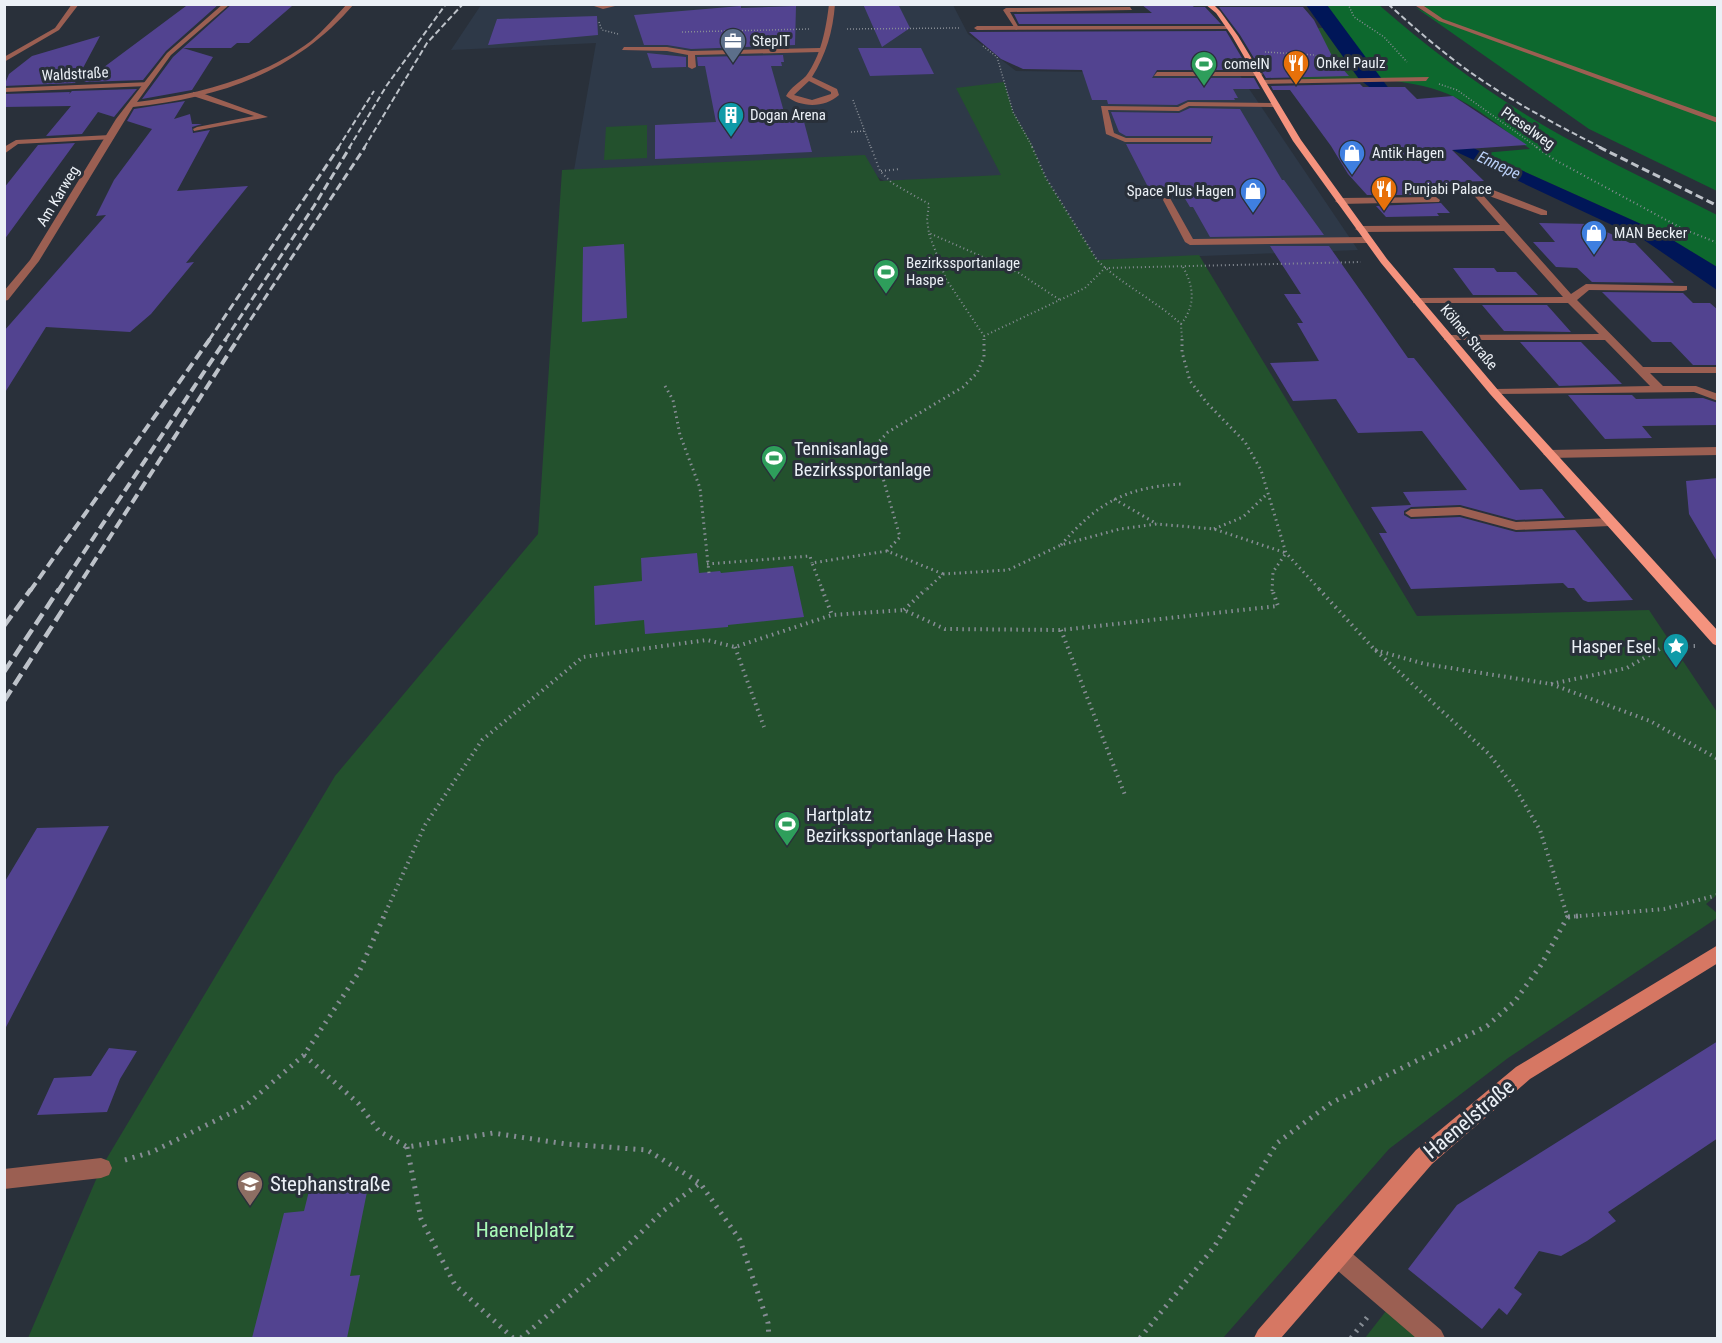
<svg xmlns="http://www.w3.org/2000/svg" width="1722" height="1343" viewBox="0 0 1722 1343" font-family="'Roboto Condensed',sans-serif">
<rect width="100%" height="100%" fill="#29303a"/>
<path fill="#2e3948" d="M481 5H953L968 34 1016 71 1239 74 1358 250 1072 261 894 187 845 157 573 176 596 43 451 50Z"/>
<path fill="#23512d" d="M1302 28H1323L1359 79 1300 82 1274 49Z
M1004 82 1013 112 1030 141 1046 178 1097 260 1199 255 1417 616 1649 610 1717 712V895L1706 904 1717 913V918L1508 1058 1389 1149 1223 1338H28L101 1168 335 776 538 534 562 170 865 155 880 181 1001 175 956 88Z
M647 125V158L604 160 606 127Z
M1386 1311 1417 1338H1365Z"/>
<path fill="#0d682e" d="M1708 4 1717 7V191L1589 129 1415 7 1441 20H1443L1418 5Z
M1327 5H1379C1435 54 1496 99 1562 136 1613 164 1666 189 1717 215V267L1661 233 1483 153 1530 149C1504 130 1478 107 1448 94 1427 85 1402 82 1380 79Z"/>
<path fill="#001658" d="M1306 5H1327L1390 90 1453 137 1483 153 1661 233 1717 267V290L1644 240 1446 147 1359 79Z"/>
<path fill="#524390" d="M207 4H219L166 51 143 80 84 82 186 6Z
M232 4 292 6 249 43H237L231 48H183Z
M863 4H898L910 28 882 47Z
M1141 4H1190L1194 7H1205L1221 24H1019L1014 14 1152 13Z
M741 6V8L796 6 795 45 691 49 667 45H644L634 15Z
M1219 7H1303L1314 20 1333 58 1349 76 1266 78 1240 35Z
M597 16 598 35 488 45 497 19Z
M1226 31 1249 70H1157L1152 78H1254L1260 89H1233L1238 98H1234L1235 100H1188L1177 105 1108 104 1107 100H1092L1082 70 1023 69 1001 59 969 32Z
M100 36 75 83 4 86 9 74 32 56Z
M183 48 213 57 192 90 142 99 173 57Z
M858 48H921L934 74 870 76Z
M647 53 686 57V67L652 68Z
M783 55 784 62H781L782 66H771L786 119 803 118 812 152 655 159V125L716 122 705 66H698L697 57Z
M1360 84 1363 87H1405L1417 99 1453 96 1527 145 1452 150 1484 181 1434 183 1439 189H1429L1434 195H1367L1348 174 1331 146 1290 90H1273L1271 86Z
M137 89 114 117 98 112 82 134 46 136 71 106 4 107V94L70 92 69 94 72 91Z
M185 101 174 119 190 114 192 124H202L192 127 193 133 210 130 177 191 248 186 186 263 194 262 151 314 130 332 46 327 4 394V331L106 215 96 216 114 180 152 129 127 121 134 109Z
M1190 108 1240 109 1282 180H1284L1324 235 1210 237 1193 207H1190L1178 187H1148L1126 144H1211L1213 136H1126L1119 132 1111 112 1179 113Z
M75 143 4 240V188L38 145Z
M1441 203 1450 213H1437L1439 216 1386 217 1376 206Z
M1539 223 1590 224 1630 243H1635L1674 283 1592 282 1577 268 1556 267 1533 242H1555Z
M624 244 627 318 582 322 583 247Z
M1270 246H1329L1408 358H1414L1520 490 1542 489 1565 518 1516 520 1460 505 1411 507 1404 511V515L1411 519 1460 517 1516 532 1575 530 1633 600 1588 602 1583 600 1574 588H1568L1563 583 1411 589 1379 533H1387L1371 507 1411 505 1403 492 1467 490 1422 431 1358 433 1336 399 1293 401 1270 363 1319 361 1297 323H1303L1284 294H1301Z
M1453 268H1494L1497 272H1516L1538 295H1473Z
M1602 292 1683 293 1693 303H1710L1718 310V365H1693L1671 342H1652Z
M1482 305H1547L1571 332 1504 331Z
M1520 342H1581L1622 384 1559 386Z
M1568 395H1632L1636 399 1703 398 1718 403V425L1642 426 1652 438 1605 439Z
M1718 478V563L1689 514 1686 481Z
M697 553 699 573 720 571 721 573 793 566 804 617 728 625V627L645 634 644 620 595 625 594 586 642 581 641 558Z
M109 826 73 898 4 1031V883L37 828Z
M1718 1041V1138L1608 1212 1616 1221 1587 1241 1561 1256 1539 1251 1514 1288 1522 1294 1507 1315 1499 1308 1482 1329 1408 1269 1457 1205Z
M109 1048 137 1051 120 1079 107 1112 37 1115 54 1078 91 1076Z
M369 1182 350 1276 360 1275 347 1338H252L284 1213 304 1211 310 1187Z"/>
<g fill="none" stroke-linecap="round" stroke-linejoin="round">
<path stroke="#878d95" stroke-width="1.5" stroke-dasharray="1 2" stroke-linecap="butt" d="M1348 4 1354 17 1384 37 1407 62
M599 22 602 30 618 34
M847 29 960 28
M682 32 810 29
M983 46 997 57 1013 112 1033 148
M1265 52 1315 55 1319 58 1320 64
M1439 84 1457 90 1538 148
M853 100 871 148
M851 132 865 131"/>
<path stroke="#878d95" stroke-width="2" stroke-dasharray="1 3" stroke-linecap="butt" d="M871 147 880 171 892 183 929 204 927 220 929 233 1019 273 1060 300
M1032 147 1046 178 1097 260C1122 285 1155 300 1181 324L1182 340
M1536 147 1555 160 1683 229 1718 243
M881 171 900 169
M929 234 946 279 984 336
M1181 324C1196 305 1194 287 1183 267
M984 340V336L1085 288 1105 268 1361 262"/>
<path stroke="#878d95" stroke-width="3" stroke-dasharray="1.5 4" stroke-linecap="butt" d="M1182 339V352L1190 381 1207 403 1245 442 1261 470 1286 553 1321 591
M665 386 673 400 680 435 700 488 709 573
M1114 499 1157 524
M1214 529 1243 517 1267 494
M1061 545C1097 503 1126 487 1182 484
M887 551 900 537 874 447 888 432 963 387 977 373 984 357V339
M707 564 810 556 812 563
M943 574 1008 570 1061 545 1120 529 1157 524 1214 529 1286 553 1273 572 1272 591
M823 591 812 563 887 551 943 574 925 591"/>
<path stroke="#878d95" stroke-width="4" stroke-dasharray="1.5 4.5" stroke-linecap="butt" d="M822 589 832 615
M1319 589 1374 649 1489 754 1515 788 1540 830 1568 918
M904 610 926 589
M1061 630 1125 795
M735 647 764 727
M1375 650 1425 664 1551 684 1650 721 1718 759
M1551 684 1627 668 1663 647 1695 646
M1568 917 1664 909 1718 895
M383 918 425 825 482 740 583 657 707 640 735 647 832 615 904 610 945 629 1061 630 1278 606 1272 589"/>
<path stroke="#878d95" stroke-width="5" stroke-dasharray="2 6" stroke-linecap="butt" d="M1568 917 1578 916
M304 1055 358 1103 379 1131 407 1147 493 1133 566 1144 647 1150 700 1183 740 1240 768 1323 769 1338
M407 1147 421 1219 455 1285 513 1338
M125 1160 152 1152 245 1106 304 1055 359 972 384 916
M521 1338 620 1253 663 1211 700 1183
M1140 1338 1214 1247 1277 1143 1331 1103 1487 1026 1515 1001 1541 965 1568 916
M1351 1338 1369 1315"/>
<path fill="#9b5f52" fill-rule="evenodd" d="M1413 4H1421L1443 19 1718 118V123L1439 21Z
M1130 7 1132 10 1010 12 1019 28 1016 30 1003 10 1006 8Z
M624 47H667L691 51 820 48 823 50 820 52 695 55 696 67 692 69 688 67V55L667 51 622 50Z
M1157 72H1259L1263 74 1259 76H1154Z
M1429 77 1426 81 1263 84 1259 82 1263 80Z
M151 82 148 86 4 92V88Z
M193 92H199L268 117 194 131 193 129 197 127 254 116 193 96Z
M1188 102 1276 103 1280 105 1276 107 1189 106 1179 111 1108 110 1114 133 1126 138H1211V142H1125L1106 134 1101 106 1178 107Z
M110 135 114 137 113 139 18 144 4 154V147L16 140Z
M1474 188H1488L1547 211V215H1541L1481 193 1571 294 1586 284 1687 286V290L1683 291 1589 290 1577 300 1643 367H1718V373H1650L1663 386H1696L1718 394V401L1694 392 1490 394V390L1494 389 1650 386 1605 340H1444V336L1448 335 1599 334 1568 303H1413V299L1417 298 1563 297 1504 231 1360 232 1355 229 1360 226 1500 225 1470 191Z
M1436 197 1440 200 1439 202 1339 204 1335 201 1339 198Z
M1164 198H1170L1193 239 1368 237 1373 240 1368 243 1190 245 1185 242 1163 200Z
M1718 447V455L1549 458 1543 454 1549 450Z
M1460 507 1516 522 1610 518 1617 522 1610 526 1516 530 1460 515 1411 517 1405 513 1411 509Z
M101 1158 109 1161 112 1168 109 1175 101 1178 4 1189V1169Z
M1339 1246 1347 1249 1441 1330 1445 1338H1416L1331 1265 1328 1257 1331 1249Z"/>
<path fill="#9b5f52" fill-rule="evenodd" d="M72 4H79L59 30 4 62V57L55 28Z
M223 4H230L171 55 137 102C197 95 262 78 311 41 324 30 335 17 347 4H354C295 73 221 97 133 107L39 261 8 300 4 301V291L30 260 116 119 167 53Z
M588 4H623L603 9Z
M829 4H835C833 31 826 55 812 77L837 89 839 95C825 108 801 108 786 96 791 87 799 83 806 76 821 56 826 29 829 4ZM809 81 831 92V94L812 100 794 95Z
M1229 26 1231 29 977 30 974 28 977 26Z"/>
<path fill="#d67763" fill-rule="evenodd" d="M1718 945V963L1530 1079 1432 1164 1281 1338H1254L1258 1330 1416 1150 1516 1067Z"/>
<path fill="#f5937e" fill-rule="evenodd" d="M1205 4H1213L1220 11 1238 36 1301 140 1387 259 1498 390 1718 631V646L1713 644 1490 394 1381 263 1293 141 1232 36 1216 13Z"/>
<path stroke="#bdc2c9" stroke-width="2" stroke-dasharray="6 3" stroke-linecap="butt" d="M1388 4C1411 25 1434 45 1459 64 1503 97 1553 123 1602 148
M338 148 374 91
M349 148 387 85 446 4
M364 148 427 43 463 4"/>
<path stroke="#bdc2c9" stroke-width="3" stroke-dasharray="8 4" stroke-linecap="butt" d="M1599 147 1718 206
M209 340 339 147
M225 340 314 206 350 147
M237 340 365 147"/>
<path stroke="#bdc2c9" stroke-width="4" stroke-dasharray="10 5" stroke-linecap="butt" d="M30 591 210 339
M58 591 226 339
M75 591 238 339"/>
<path stroke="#bdc2c9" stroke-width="4.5" stroke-dasharray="13 6" stroke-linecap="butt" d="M4 626 31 589
M4 672 59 589
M4 701 76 589"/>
</g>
<defs>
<g id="office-pin" transform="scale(1.35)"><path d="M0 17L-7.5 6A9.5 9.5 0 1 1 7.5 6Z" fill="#5c6f8a" stroke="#29303a"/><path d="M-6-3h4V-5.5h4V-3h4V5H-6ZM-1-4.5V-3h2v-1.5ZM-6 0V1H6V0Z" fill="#fff"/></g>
<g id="restaurant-pin" transform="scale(1.35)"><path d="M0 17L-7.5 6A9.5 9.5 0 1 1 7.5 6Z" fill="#e8710a" stroke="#29303a"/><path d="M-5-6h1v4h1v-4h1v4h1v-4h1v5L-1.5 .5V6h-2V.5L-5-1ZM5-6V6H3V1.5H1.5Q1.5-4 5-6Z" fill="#fff"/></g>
<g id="stadium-pin" transform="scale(1.35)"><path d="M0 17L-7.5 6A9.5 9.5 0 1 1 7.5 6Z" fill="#2e9e5b" stroke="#29303a"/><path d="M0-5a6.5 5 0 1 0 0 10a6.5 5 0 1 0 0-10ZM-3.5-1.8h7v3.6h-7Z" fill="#fff"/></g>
<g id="building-pin" transform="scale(1.35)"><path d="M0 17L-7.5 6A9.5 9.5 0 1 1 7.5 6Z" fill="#0f9aa8" stroke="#29303a"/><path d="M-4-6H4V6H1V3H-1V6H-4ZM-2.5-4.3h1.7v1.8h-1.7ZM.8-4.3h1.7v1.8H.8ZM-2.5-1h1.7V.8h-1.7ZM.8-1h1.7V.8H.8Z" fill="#fff"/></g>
<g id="shop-pin" transform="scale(1.35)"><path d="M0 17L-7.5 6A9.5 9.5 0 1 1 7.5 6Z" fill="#3f7fe0" stroke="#29303a"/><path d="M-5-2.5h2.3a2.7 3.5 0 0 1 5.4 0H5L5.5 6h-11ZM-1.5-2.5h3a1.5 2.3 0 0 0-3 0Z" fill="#fff"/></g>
<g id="sight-pin" transform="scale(1.35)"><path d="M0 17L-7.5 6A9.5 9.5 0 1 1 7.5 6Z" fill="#0f9aa8" stroke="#29303a"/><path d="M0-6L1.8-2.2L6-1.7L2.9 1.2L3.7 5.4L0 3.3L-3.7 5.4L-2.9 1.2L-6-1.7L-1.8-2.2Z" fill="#fff"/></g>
<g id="school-pin" transform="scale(1.35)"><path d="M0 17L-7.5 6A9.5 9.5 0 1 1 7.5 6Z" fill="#8d6e63" stroke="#29303a"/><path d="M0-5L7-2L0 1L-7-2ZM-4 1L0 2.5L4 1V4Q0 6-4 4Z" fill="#fff"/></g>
</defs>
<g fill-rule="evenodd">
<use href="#office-pin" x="733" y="41"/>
<use href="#restaurant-pin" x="1296" y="63"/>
<use href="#stadium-pin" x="1204" y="64"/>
<use href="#building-pin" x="731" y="115"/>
<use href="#shop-pin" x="1352" y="153"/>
<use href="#restaurant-pin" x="1384" y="189"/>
<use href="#shop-pin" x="1253" y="191"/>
<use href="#shop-pin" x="1594" y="233"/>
<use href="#stadium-pin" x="886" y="272"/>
<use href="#stadium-pin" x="774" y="458"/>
<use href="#sight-pin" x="1676" y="646"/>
<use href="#stadium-pin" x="787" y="824"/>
<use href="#school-pin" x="250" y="1184"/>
</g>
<g text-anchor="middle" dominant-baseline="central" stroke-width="6" stroke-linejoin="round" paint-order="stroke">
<g font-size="15" fill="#ebf0f6" stroke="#29303a" text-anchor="start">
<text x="752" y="41">StepIT</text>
<text x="1316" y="63">Onkel Paulz</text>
<text x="1224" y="64">comeIN</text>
<text x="750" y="115">Dogan Arena</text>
<text x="1372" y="153">Antik Hagen</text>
<text x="1404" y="189">Punjabi Palace</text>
<text x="1234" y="191" text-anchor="end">Space Plus Hagen</text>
<text x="1614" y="233">MAN Becker</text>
<text x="906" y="263">Bezirkssportanlage<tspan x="906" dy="17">Haspe</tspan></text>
</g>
<g font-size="15" fill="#ebf0f6" stroke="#29303a">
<text transform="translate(75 74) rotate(-3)">Waldstraße</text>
<text transform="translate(1528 128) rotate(35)">Preselweg</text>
<text transform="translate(58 196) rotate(-59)">Am Karweg</text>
<text transform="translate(1469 337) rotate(50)">Kölner Straße</text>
</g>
<g font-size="16" font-style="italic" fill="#b9cff7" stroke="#29303a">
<text transform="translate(1499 165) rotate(25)">Ennepe</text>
</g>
<g font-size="18" fill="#ebf0f6" stroke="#29303a" text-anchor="start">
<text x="794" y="448">Tennisanlage<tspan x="794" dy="21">Bezirkssportanlage</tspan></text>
<text x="1656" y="646" text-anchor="end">Hasper Esel</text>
<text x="806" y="814">Hartplatz<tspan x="806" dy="21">Bezirkssportanlage Haspe</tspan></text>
</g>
<g font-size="21" fill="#ebf0f6" stroke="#29303a">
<text transform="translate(1469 1119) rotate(-40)">Haenelstraße</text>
</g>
<g font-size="21" fill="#ebf0f6" stroke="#29303a" text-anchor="start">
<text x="270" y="1184">Stephanstraße</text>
</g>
<g font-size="21" fill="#a8fab7" stroke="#29303a">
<text x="525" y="1230">Haenelplatz</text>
</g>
</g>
<rect width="1722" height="1343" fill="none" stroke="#ebf0f6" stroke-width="12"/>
</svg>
